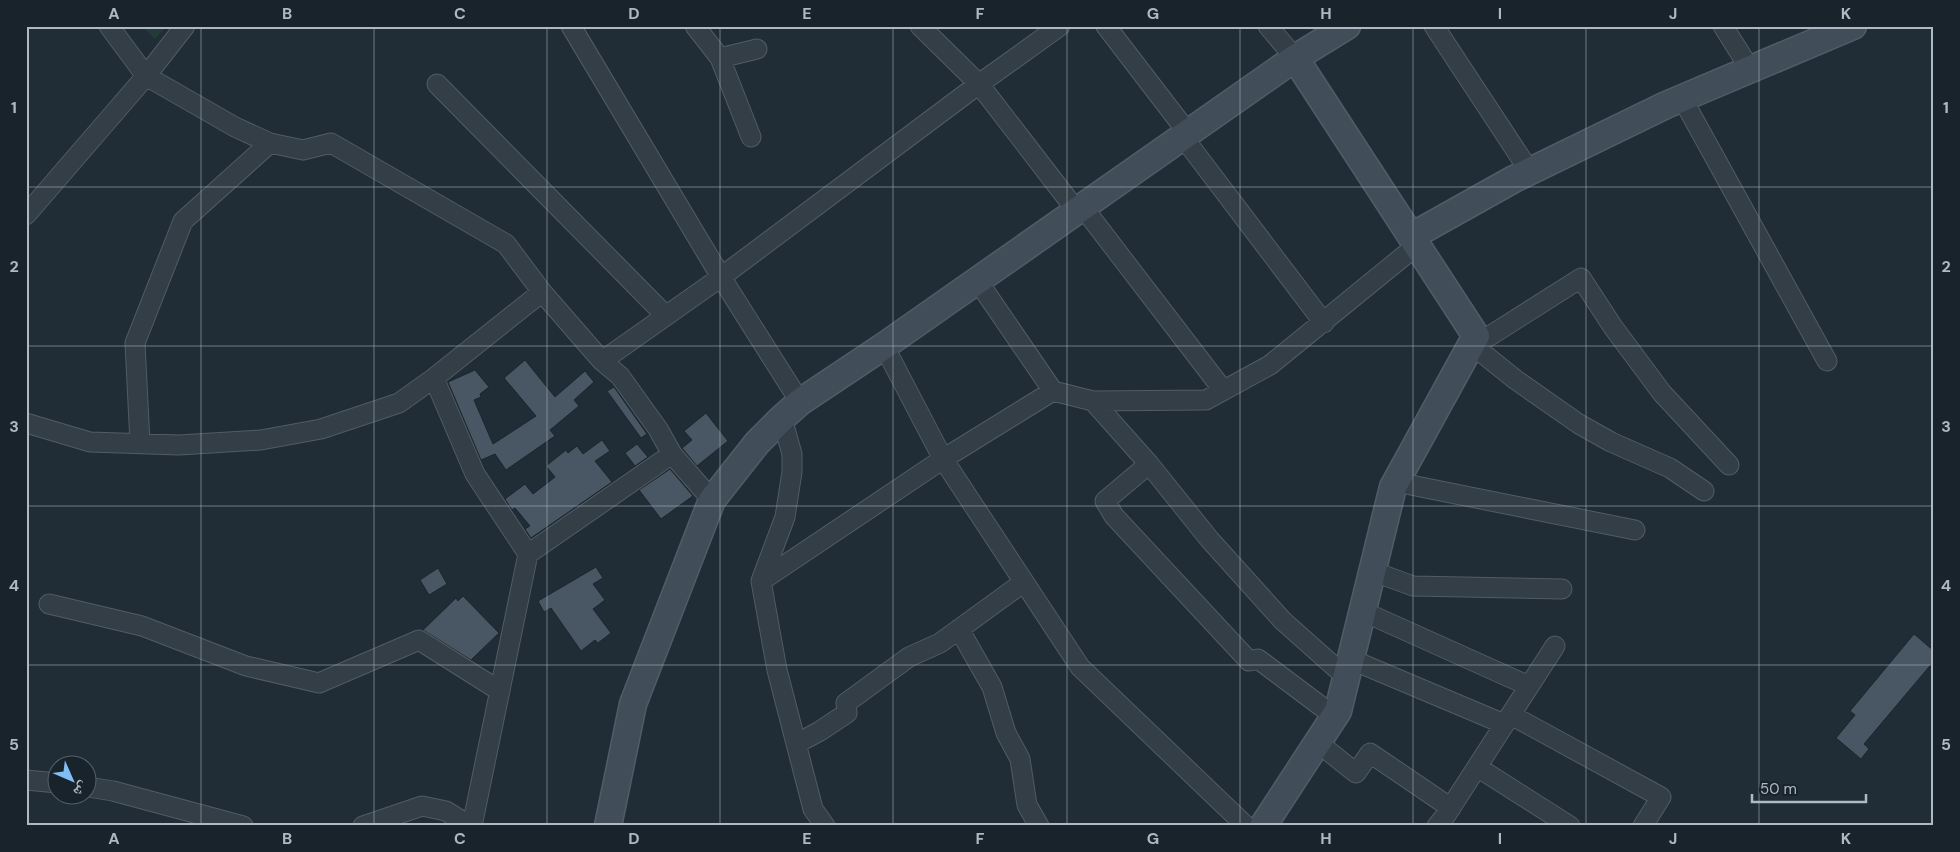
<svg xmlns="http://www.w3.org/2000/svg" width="1960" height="852" viewBox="0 0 1960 852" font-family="'DM Sans','Noto Naskh Arabic',sans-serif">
<rect width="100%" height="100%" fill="#202d37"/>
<path fill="#233a38" d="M142 26H167L155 39Z"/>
<path fill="#485763" stroke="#1b252e" d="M525 360 555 397 585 371 594 382 574 400 579 406 550 430 555 436 506 470 495 454 481 460 448 382 475 370 489 387 480 394 481 397 474 400 493 444 536 416 504 378Z
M614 387 647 434 641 438 607 391Z
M706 413 728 441 697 466 682 448 692 440 684 431Z
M602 440 610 451 595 461 612 482 531 538 525 529 530 526 515 508 512 510 505 499 525 484 533 494 555 477 546 466 566 450 568 453 577 446 583 454Z
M637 444 648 457 635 466 625 453Z
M670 469 693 496 661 519 639 490Z
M596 567 603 578 593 584 605 600 593 609 611 633 598 643 595 640 581 651 551 608 544 612 538 601Z
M438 568 447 584 429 595 420 580Z
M463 596 499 633 471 660 423 630 456 598 458 601Z
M1914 634 1934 651V661L1864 744 1869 749 1861 759 1836 738 1855 715 1850 711Z"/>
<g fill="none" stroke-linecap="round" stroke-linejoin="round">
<g stroke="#515c65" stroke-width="21">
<path id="street" d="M109 26 146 76 235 127 270 143 303 150 331 143 506 244 542 292 602 361 620 376 658 429 672 454
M571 26 721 277 800 402
M695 26 720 58 757 49
M920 26 979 84 1076 210
M1106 26 1188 133
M1268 26 1295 58
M1434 26 1530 172
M1723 26 1750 69
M720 58 751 137
M437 84 666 316
M1682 98 1827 361
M1183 137 1324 323
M1082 206 1223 390
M26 215 146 76 185 26
M977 280 1053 391
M1476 336 1488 337 1581 278 1613 327 1662 393 1729 465
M1471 344 1516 380 1579 424 1611 442 1670 468 1704 491
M884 346 943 459 1080 667 1246 826
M602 361 721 277 979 84 1060 26
M434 378 475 474 528 554 472 826
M1093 401 1149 464 1210 540 1283 621 1346 677
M782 418 792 454V472L785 517 761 581 777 670 813 809 825 826
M26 423 90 442 179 445 261 440 321 429 399 403 434 378 542 292
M140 443 135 343 183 221 270 143
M1149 464 1105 501 1114 516 1249 661 1258 659 1334 716
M1396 482 1635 530
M528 554 672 454 712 500
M1372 571 1413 586 1562 589
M761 581 943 459 1053 391 1093 401 1206 400 1270 365 1416 246
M49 604 142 626 246 666 319 683 419 640 500 691
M1362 611 1529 686
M959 629 992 687 1006 733 1020 759 1027 805 1039 826
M1350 659 1504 724
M1511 715 1661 797 1643 826
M1317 742 1356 773 1370 753 1451 808
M796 744 820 731 847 713 846 703 909 657 940 643 1024 582
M1477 767 1570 826
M26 780 58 783
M88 787 113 791 243 826
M363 826 422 806 446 811 470 826
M1437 826 1446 815 1555 646"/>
</g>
<g stroke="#515c65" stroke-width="29">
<path id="secondary" d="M1412 236 1514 179 1666 105 1853 26
M608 826 633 704 712 500 757 443 782 418 800 402 884 346 1295 58 1347 26
M1263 826 1338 711 1393 487 1476 336 1295 58"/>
</g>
<use href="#street" stroke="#333e47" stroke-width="19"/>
<use href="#secondary" stroke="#414e5a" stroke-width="26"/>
</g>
<path fill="none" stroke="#aeb9c4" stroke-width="1" stroke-opacity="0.55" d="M201 26V826M374 26V826M547 26V826M720 26V826M893 26V826M1067 26V826M1240 26V826M1413 26V826M1586 26V826M1759 26V826M26 187H1934M26 346H1934M26 506H1934M26 665H1934"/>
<rect width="1960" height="852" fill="none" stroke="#19232c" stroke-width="55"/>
<g transform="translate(72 780) rotate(135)"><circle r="24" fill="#19232c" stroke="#555f69"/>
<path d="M0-4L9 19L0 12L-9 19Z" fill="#80bef6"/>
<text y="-8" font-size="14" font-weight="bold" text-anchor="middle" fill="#aeb9c4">ش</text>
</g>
<path d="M1752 794v8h114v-8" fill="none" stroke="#aeb9c4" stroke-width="2.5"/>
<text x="1760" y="794" font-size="15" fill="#aeb9c4" stroke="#19232c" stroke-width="4" paint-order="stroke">50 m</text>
<rect x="28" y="28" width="1904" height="796" fill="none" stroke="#aeb9c4" stroke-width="2"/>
<g font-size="16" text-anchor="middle" font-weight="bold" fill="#aeb9c4">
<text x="114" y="19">A</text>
<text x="287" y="19">B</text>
<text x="460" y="19">C</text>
<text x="634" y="19">D</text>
<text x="807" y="19">E</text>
<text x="980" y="19">F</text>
<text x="1153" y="19">G</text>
<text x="1326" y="19">H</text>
<text x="1500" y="19">I</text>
<text x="1673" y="19">J</text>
<text x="1846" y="19">K</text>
<text x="14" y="113">1</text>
<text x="1946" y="113">1</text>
<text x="14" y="272">2</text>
<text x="1946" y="272">2</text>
<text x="14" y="432">3</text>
<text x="1946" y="432">3</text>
<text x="14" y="591">4</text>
<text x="1946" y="591">4</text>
<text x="14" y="750">5</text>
<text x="1946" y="750">5</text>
<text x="114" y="844">A</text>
<text x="287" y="844">B</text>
<text x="460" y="844">C</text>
<text x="634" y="844">D</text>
<text x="807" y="844">E</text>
<text x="980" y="844">F</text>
<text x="1153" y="844">G</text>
<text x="1326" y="844">H</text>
<text x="1500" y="844">I</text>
<text x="1673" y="844">J</text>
<text x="1846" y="844">K</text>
</g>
</svg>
